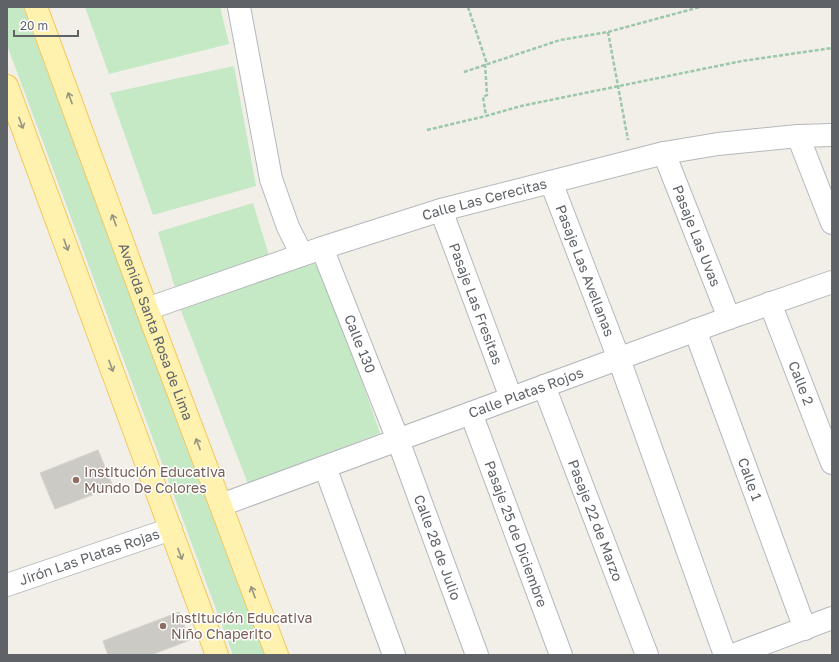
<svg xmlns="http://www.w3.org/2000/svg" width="839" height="662" viewBox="0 0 839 662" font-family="'Golos Text',sans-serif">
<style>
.green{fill:#c5e8c5}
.building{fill:#cccac5;stroke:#d6d1c6}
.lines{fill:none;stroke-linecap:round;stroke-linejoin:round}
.minor-casing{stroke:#b5b8bc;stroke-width:24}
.primary-casing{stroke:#f2c960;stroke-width:24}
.path{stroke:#9cc7a9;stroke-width:2.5;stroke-dasharray:4 2;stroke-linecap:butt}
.minor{stroke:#fff;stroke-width:22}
.primary{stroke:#fff2af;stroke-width:22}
.oneway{stroke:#979581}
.education-dot{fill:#8d6e63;stroke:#fff;stroke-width:1.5}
.labels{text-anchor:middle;stroke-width:3;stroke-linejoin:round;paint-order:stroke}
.street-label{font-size:14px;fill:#5f6368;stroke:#fff}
.education-label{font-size:14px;fill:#785e54;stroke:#fff;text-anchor:start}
</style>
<rect width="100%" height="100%" fill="#f1efe8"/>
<!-- green -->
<path class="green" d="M 7,7 L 23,7 L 265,655 L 233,655 L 7,45 Z
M 85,7 L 220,7 L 229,44 L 109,74 Z
M 234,66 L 256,186 L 153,215 L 110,93 Z
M 253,203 L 271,262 L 176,291 L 158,232 Z
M 319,259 L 380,433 L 248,484 L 180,308 Z"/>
<!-- building -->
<path class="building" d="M 98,450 L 113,487 L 55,509 L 40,473 Z
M 179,612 L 190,640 L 151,655 L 108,655 L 103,641 Z"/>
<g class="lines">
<defs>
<g id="minor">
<path d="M 239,7 L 271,179 L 288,227 L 302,255"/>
<path d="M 798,136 L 832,223"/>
<path id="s1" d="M 664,153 L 729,318"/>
<path id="s2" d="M 551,182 L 619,359 L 725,655"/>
<path id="s3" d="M 441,210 L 511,398"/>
<path id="s4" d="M 322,248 L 398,440 L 477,655"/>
<path id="s5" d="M 770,303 L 832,463"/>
<path id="s6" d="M 147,309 L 322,248 L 441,210 L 664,153 L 718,144 L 798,136 L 832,135"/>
<path id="s7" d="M 695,330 L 805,629"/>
<path id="s8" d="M 544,386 L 647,655"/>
<path id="s9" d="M 471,413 L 561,655"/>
<path d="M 325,467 L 394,655"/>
<path id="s10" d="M 221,505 L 729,318 L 832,282"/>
<path id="s11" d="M 7,585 L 171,529"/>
<path d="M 733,655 L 832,618"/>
</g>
<g id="primary">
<path id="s12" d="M 36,7 L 147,309 L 277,655"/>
<path d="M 7,86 L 217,655"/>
</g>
</defs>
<!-- minor casing -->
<use href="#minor" class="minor-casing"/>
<!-- primary casing -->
<use href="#primary" class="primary-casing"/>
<!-- path -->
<path class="path" d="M 468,7 L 487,64
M 608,32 L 628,140
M 485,64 L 487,95 L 483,97 L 486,116
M 464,72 L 560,40 L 608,32 L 700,7
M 427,130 L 486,116 L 521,106 L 742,61 L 832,48"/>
<!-- minor -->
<use href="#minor" class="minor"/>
<!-- primary -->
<use href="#primary" class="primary"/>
</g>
<!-- one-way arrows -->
<defs><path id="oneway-shaft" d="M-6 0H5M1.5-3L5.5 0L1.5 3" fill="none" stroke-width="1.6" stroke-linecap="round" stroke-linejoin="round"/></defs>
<g class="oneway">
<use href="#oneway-shaft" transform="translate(70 98) rotate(-110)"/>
<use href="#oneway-shaft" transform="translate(21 123) rotate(70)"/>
<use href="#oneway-shaft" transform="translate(114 220) rotate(-110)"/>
<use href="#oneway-shaft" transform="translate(66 245) rotate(70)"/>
<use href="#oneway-shaft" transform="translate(111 366) rotate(70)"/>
<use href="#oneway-shaft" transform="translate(198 444) rotate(-111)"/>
<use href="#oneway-shaft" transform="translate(180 554) rotate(70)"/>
<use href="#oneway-shaft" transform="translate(253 592) rotate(-110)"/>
</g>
<!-- markers -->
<g class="education-dot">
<circle cx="76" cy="480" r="4"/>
<circle cx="163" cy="626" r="4"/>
</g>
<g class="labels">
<!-- street labels -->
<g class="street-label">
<text dy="5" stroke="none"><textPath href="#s6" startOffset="355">Calle Las Cerecitas</textPath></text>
<text dy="5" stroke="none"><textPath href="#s1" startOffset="89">Pasaje Las Uvas</textPath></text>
<text dy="5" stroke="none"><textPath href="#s2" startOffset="95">Pasaje Las Avellanas</textPath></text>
<text dy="5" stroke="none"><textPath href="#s3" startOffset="100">Pasaje Las Fresitas</textPath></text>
<text dy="5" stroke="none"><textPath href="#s12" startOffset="346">Avenida Santa Rosa de Lima</textPath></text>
<text dy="5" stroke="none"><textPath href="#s4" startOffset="103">Calle 130</textPath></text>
<text dy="5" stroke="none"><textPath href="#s5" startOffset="86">Calle 2</textPath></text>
<text dy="5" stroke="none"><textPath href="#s10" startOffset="325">Calle Platas Rojos</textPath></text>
<text dy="5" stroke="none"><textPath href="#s7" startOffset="159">Calle 1</textPath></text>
<text dy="5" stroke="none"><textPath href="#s8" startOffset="144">Pasaje 22 de Marzo</textPath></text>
<text dy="5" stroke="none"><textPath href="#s9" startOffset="129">Pasaje 25 de Diciembre</textPath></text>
<text dy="5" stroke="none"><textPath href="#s4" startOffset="321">Calle 28 de Julio</textPath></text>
<text dy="5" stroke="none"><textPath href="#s11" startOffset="87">Jirón Las Platas Rojas</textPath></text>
</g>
<!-- education labels -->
<g class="education-label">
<text x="84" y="477">Institución Educativa<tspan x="84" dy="16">Mundo De Colores</tspan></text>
<text x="171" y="623">Institución Educativa<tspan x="171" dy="16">Niño Chaperito</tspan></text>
</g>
</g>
<!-- border -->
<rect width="839" height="662" fill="none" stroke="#5f6368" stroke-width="16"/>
<!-- scale -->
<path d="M14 30v6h64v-6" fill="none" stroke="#5f6368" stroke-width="2"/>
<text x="20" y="30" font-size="12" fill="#5f6368" stroke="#ffffff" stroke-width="3" paint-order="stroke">20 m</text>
</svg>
